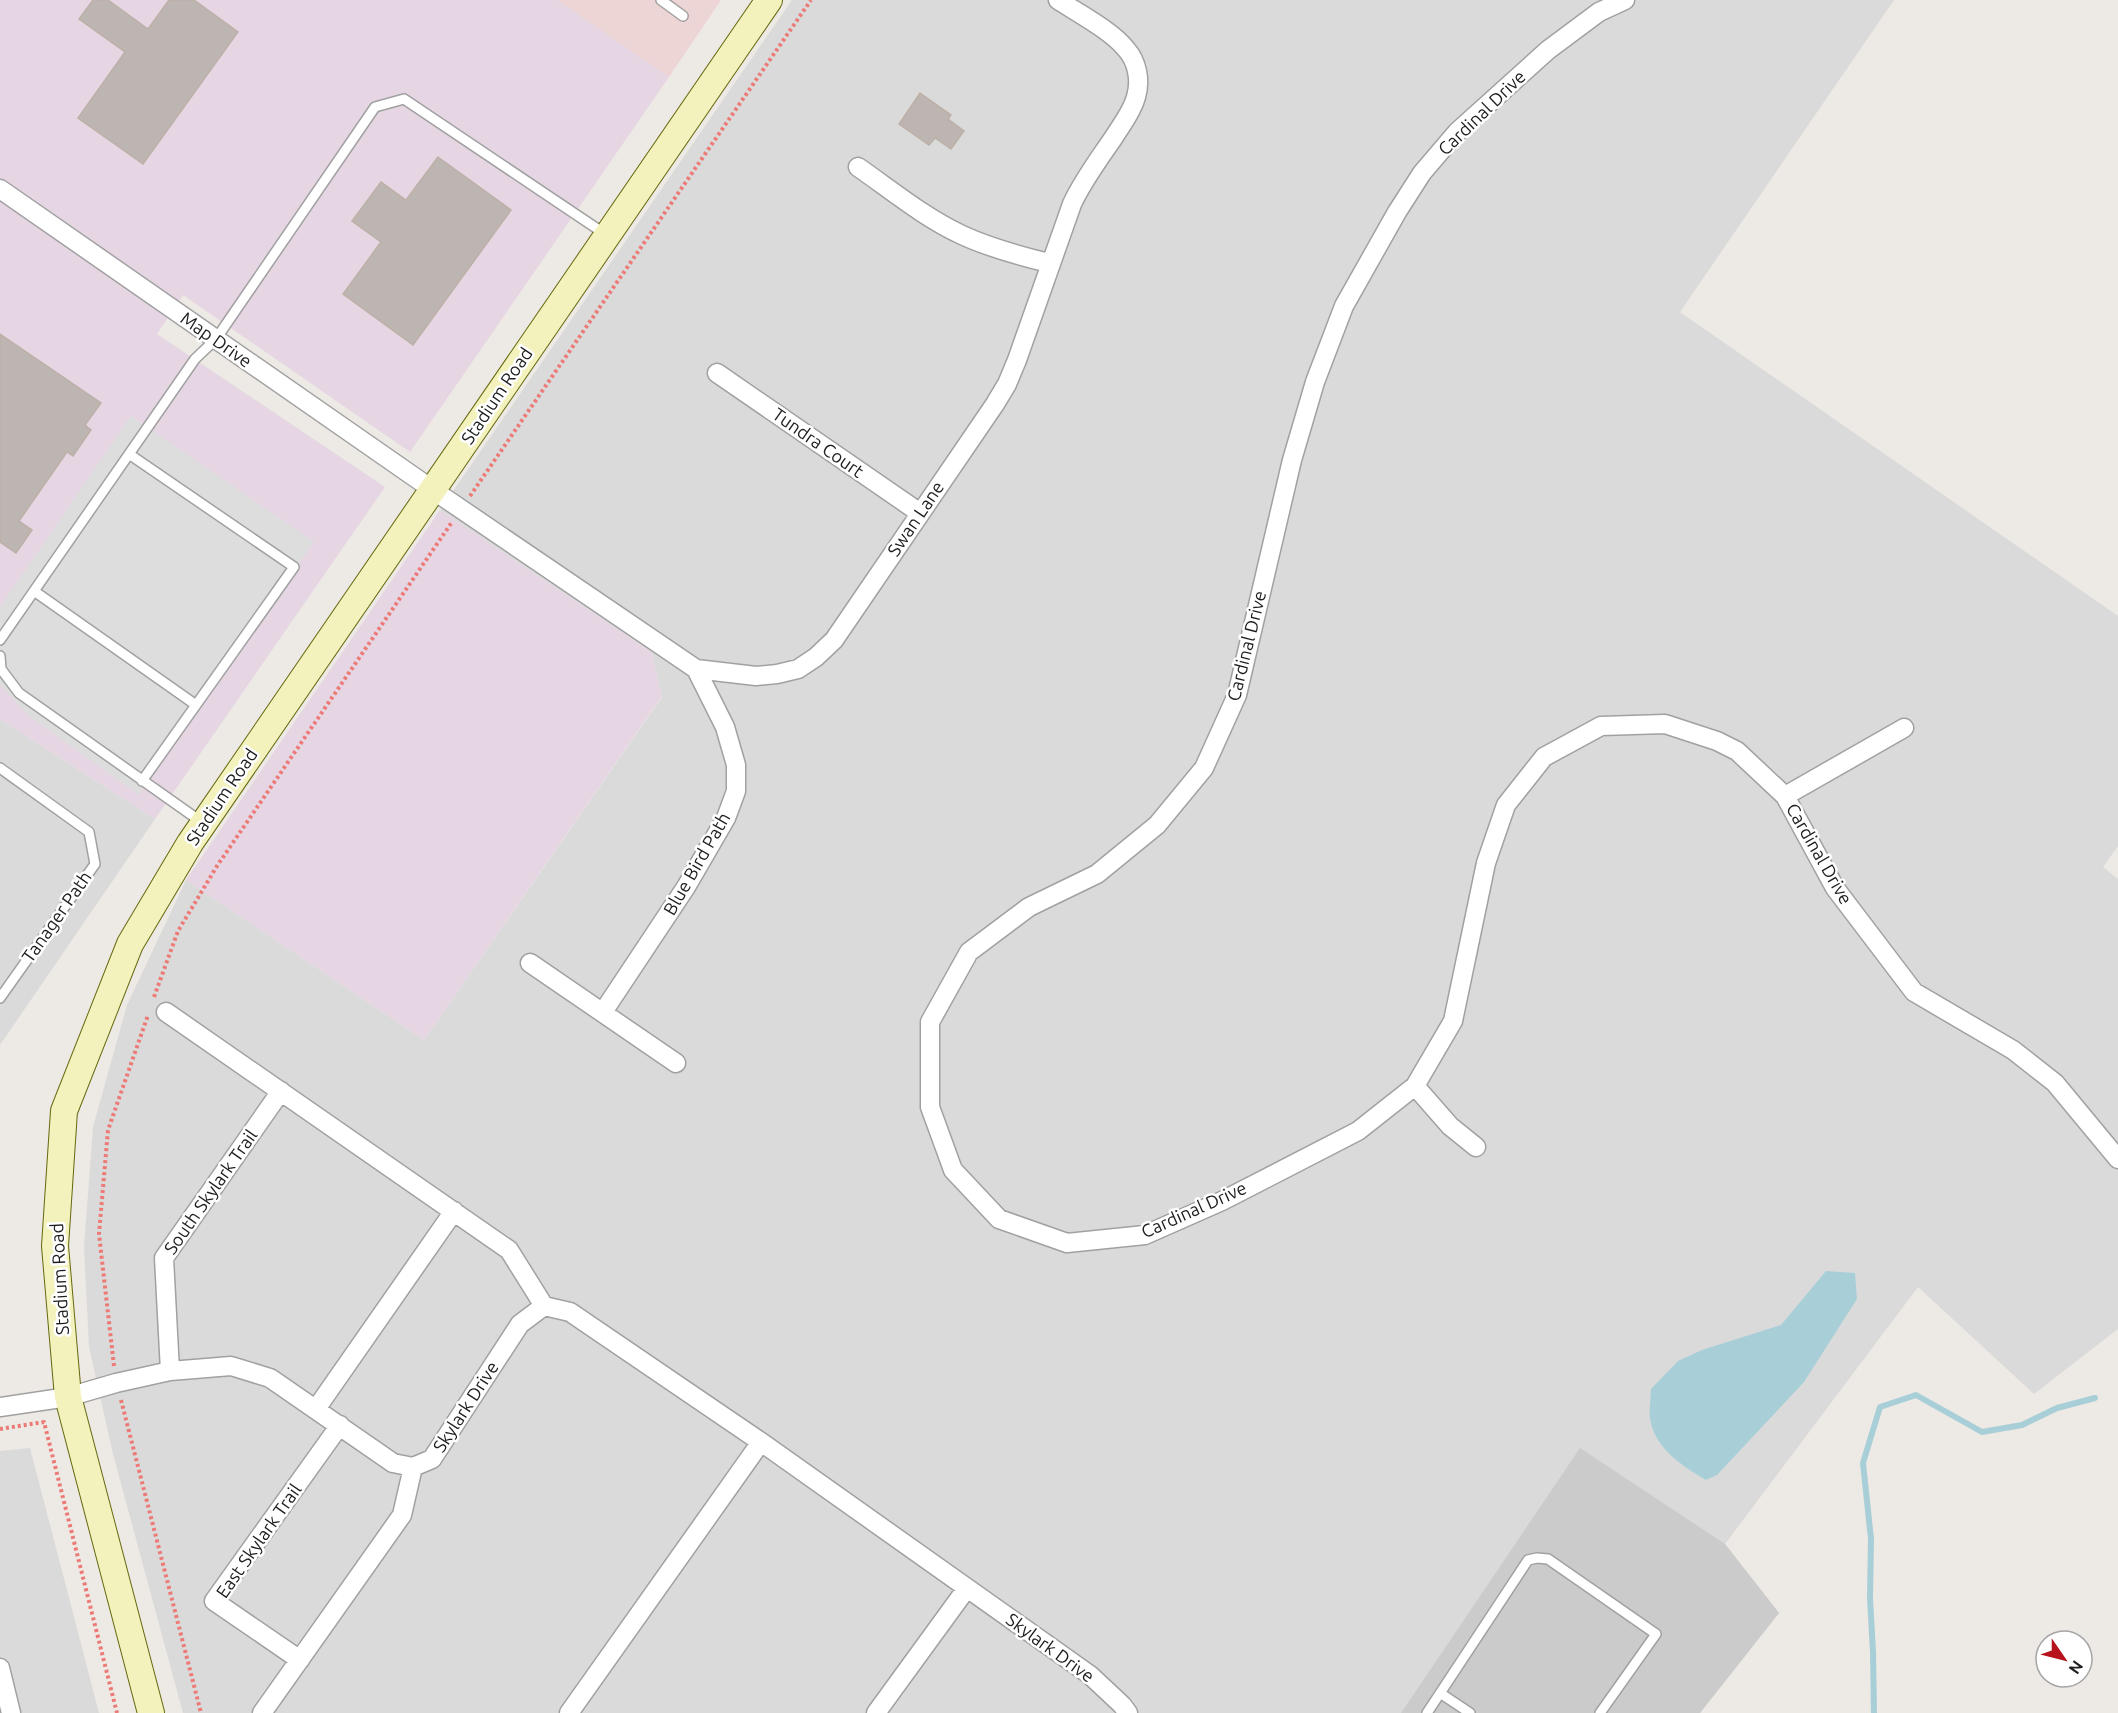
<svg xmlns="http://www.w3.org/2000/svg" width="2118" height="1713" viewBox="0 0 2118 1713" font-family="Ubuntu,sans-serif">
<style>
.residential{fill:#dbdada}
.commercial{fill:#edd4d5}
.industrial{fill:#e6d6e4}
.religious{fill:#cbcbcb}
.parking{fill:#ddd}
.water{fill:#a8cfd7}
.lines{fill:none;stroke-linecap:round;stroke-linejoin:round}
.stream{stroke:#a8cfd7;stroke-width:6}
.building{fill:#bdb5b1;stroke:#bdb0a7;stroke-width:1.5}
.lane-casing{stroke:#a1a1a1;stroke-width:12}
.street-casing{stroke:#a1a1a1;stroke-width:21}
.secondary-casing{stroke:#65690f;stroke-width:28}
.path{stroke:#ec7a76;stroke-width:4;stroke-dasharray:3 3;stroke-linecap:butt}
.lane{stroke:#fff;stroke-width:9}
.street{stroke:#fff;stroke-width:18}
.secondary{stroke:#f3f2bc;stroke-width:26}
.labels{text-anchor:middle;stroke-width:5;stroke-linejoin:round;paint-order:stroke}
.street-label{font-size:18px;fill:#1d1d1d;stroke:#fff}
</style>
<rect width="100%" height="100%" fill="#ede9e4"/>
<!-- residential -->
<path class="residential" d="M 792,0 L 1894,0 L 1680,312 L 2118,616 L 2118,846 L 2103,867 L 2118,879 L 2118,1329 L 2034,1394 L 1918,1287 L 1725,1544 L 1779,1613 L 1700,1713 L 183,1713 L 113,1454 L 89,1347 L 84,1247 L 93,1127 L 127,1005 L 186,880 L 424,1040 L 662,697 L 651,652 L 440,510 Z
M 0,719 L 155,819 L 0,1045 Z
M 30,1448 L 99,1713 L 0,1713 L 0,1451 Z"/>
<!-- commercial -->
<path class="commercial" d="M 557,0 L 721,0 L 669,77 Z"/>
<!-- industrial -->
<path class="industrial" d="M 0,0 L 557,0 L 669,77 L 410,452 L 183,295 L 157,334 L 385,487 L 155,819 L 0,719 Z
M 440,510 L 651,652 L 662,696 L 424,1040 L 186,880 Z"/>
<!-- religious -->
<path class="religious" d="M 1580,1448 L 1725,1544 L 1779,1613 L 1700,1713 L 1401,1713 Z"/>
<!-- parking -->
<path class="parking" d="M 131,416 L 314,542 L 139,795 L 30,717 L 0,685 L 0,607 Z"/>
<!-- water -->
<path class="water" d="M 1826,1271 L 1855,1273 L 1857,1299 L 1804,1382 L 1717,1475 L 1706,1480 C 1684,1467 1657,1450 1651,1423 C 1648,1413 1651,1399 1651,1389 L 1678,1361 L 1702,1350 L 1781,1325 Z"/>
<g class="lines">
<!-- stream -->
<path class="stream" d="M 1874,1713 L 1873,1652 L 1870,1598 L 1871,1539 L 1863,1463 L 1880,1407 L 1916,1395 L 1982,1432 L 2022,1425 L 2057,1408 L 2095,1398"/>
</g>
<!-- building -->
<path class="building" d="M 93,0 L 108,0 L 148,29 L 169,0 L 194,0 L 238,32 L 143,164 L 78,118 L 125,52 L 79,19 Z
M 920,93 L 951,115 L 948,119 L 964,131 L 951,149 L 935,138 L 929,145 L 899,124 Z
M 438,157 L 511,210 L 413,345 L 343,294 L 381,242 L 352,221 L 381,182 L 406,200 Z
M 0,334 L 101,403 L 85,425 L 91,430 L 73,456 L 67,452 L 19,521 L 32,530 L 16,553 L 0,542 Z"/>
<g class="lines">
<defs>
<path id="lane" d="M 661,0 L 683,16
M 129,454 L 294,567 L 142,781
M 34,591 L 196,705
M 0,640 L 195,359 L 216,339 L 375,107 L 404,99 L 605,234
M 0,656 L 1,669 L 19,693 L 203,823
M 0,768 L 89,832 L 95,864 L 0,998
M 1440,1693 L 1470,1713
M 1427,1713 L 1528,1560 L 1537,1558 L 1548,1559 L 1656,1634 L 1600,1713"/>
<path id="street" d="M 1625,0 L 1599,12 L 1548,50 L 1457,132 L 1422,173 L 1397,212 L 1344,306 L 1315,382 L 1292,460 L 1237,695 L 1204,768 L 1157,825 L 1097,874 L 1029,907 L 969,952 L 930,1022 L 930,1107 L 953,1170 L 999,1219 L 1067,1243 L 1145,1235 L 1222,1201 L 1358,1131 L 1415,1086 L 1453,1021 L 1486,863 L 1506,805 L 1544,757 L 1601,726 L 1665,724 L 1717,741 L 1737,751 L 1785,796 L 1835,888 L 1914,992 L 2013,1050 L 2055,1083 L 2118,1159
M 858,167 C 891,190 925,218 962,235 C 990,248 1020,256 1049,263
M 0,189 L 433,490 L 696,669 L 756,676 L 777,674 L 798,669 L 816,657 L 834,640 L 995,404 L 1007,384 L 1017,360 L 1072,204 C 1083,180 1099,159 1114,137 C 1122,124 1132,112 1136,97 C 1141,80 1137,61 1126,49 C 1112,31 1078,13 1058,0
M 717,373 L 920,513
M 1785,796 L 1904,728
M 530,963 L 676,1063
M 166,1012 L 509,1250 L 544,1306
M 603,1012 L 686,887 L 726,818 L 736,791 L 736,765 L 725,727 L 696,669
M 1415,1086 L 1450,1126 L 1476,1147
M 170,1371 L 164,1258 L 281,1091
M 0,1407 L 68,1397 L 116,1383 L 170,1371 L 231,1366 L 270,1378 L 393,1463 L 413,1467 L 432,1459 L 520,1324 L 544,1306 L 570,1312 L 761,1442 L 1090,1675 L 1122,1705 L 1128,1713
M 316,1409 L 454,1211
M 300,1660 L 214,1601 L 340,1425
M 0,1668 L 11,1713
M 262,1713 L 402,1515 L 413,1467
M 569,1713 L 761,1442
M 876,1713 L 967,1588"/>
<path id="secondary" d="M 151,1713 L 68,1397 L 55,1246 L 64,1111 L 130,944 L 190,843 L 769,0"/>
</defs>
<!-- lane casing -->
<use href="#lane" class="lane-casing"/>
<!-- street casing -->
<use href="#street" class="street-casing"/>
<!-- secondary casing -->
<use href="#secondary" class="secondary-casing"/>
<!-- path -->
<path class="path" d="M 470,496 L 811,0
M 154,997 L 178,931 L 217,866 L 452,522
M 114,1366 L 99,1234 L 108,1130 L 148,1015
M 121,1400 L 201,1713
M 0,1429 L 44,1422 L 117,1713"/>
<!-- lane -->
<use href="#lane" class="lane"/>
<!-- street -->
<use href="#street" class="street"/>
<!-- secondary -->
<use href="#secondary" class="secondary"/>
</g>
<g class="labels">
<!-- street labels -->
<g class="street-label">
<text transform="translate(1482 113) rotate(-44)" y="6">Cardinal Drive</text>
<text transform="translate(216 340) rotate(35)" y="6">Map Drive</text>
<text transform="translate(497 396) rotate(-56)" y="6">Stadium Road</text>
<text transform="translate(818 443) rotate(35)" y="6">Tundra Court</text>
<text transform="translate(916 519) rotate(-56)" y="6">Swan Lane</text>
<text transform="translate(1247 646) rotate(-76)" y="6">Cardinal Drive</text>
<text transform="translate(222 797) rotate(-56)" y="6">Stadium Road</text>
<text transform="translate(1819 854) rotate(60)" y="6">Cardinal Drive</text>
<text transform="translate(697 864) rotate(-60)" y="6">Blue Bird Path</text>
<text transform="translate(57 917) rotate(-55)" y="6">Tanager Path</text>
<text transform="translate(211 1192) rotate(-55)" y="6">South Skylark Trail</text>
<text transform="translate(1194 1210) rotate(-24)" y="6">Cardinal Drive</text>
<text transform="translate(60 1279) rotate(-93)" y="6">Stadium Road</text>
<text transform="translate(466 1407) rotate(-57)" y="6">Skylark Drive</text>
<text transform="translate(259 1541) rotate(-55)" y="6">East Skylark Trail</text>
<text transform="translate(1050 1648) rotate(36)" y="6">Skylark Drive</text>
</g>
</g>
<!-- north arrow -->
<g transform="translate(2064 1659) rotate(125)"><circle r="28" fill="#ffffff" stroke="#a5a5a5" stroke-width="1.5"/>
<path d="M0-4.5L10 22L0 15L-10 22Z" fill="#b7131d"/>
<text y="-9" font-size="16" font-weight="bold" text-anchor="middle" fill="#1d1d1d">N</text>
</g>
</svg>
